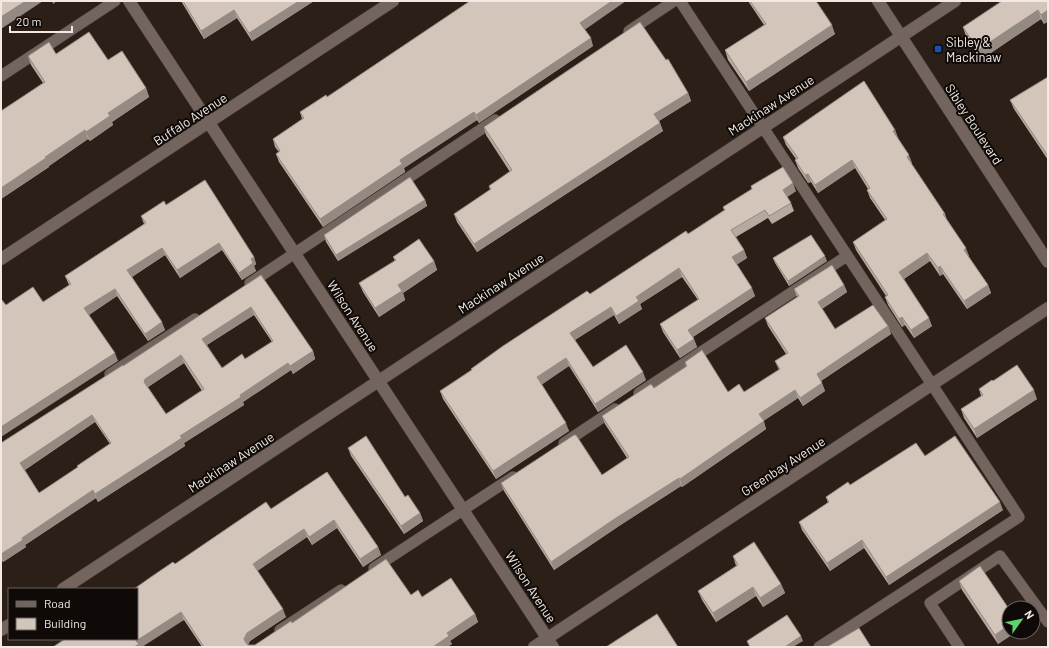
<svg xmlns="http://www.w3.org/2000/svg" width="1049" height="648" viewBox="0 0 1049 648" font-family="Barlow,sans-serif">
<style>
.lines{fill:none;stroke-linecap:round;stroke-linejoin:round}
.lane-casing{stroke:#443a36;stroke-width:12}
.street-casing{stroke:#443a36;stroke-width:13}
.secondary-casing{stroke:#443a36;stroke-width:13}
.lane{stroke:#73645d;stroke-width:11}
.street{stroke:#73645d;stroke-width:12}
.secondary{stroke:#73645d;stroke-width:12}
.wall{fill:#b5a9a0;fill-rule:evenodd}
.shaded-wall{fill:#948a82}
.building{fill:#d3c5ba;stroke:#948a82;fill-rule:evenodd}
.transit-dot{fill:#1a4fb4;stroke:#0f0a07;stroke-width:1.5}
.labels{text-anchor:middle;stroke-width:4;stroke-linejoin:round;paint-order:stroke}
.poi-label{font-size:13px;fill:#f2e9e5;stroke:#0f0a07;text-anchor:start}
.street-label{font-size:13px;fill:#f2e9e5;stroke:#0f0a07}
</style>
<rect width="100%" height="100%" fill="#2b1f18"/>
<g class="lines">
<defs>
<path id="lane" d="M 680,1 L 1019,517 L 819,647
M 629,31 L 674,1
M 1,76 L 115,1
M 250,283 L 495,120
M 110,374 L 195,319
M 639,393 L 847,256
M 564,443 L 615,409
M 374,568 L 513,477
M 280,630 L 341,590
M 959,647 L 930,603 L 1000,556 L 1048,622"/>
<path id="street" d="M 129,1 L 553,647
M 1,259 L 393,1
M 63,589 L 955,1
M 1,630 L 9,625
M 534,647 L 1048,308"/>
<path id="secondary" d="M 878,1 L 1048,262"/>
</defs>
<!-- lane casing -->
<use href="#lane" class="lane-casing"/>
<!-- street casing -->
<use href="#street" class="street-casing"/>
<!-- secondary casing -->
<use href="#secondary" class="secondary-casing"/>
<!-- lane -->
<use href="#lane" class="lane"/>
<!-- street -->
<use href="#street" class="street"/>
<!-- secondary -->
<use href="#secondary" class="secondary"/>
</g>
<!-- wall -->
<path class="wall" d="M 181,1 L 314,1 L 252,41 L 237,18 L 204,39 Z
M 748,1 L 816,1 L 835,34 L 749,91 L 728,60 L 725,50 L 764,25 Z
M 1048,1 L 1044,24 L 1041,19 L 982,59 L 966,36 L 963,27 Z
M 585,30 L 593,46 L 479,123 L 477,120 L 404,168 L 405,172 L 323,227 L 279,162 L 276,154 L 279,152 L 275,147 L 273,139 L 302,119 L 300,112 L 327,97 Z
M 56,54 L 108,60 L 146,88 L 149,97 L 112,122 L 113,125 L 90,141 L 88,139 L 49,166 L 49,167 L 1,199 L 1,111 L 43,83 L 31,65 L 28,56 Z
M 666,60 L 688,93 L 691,101 L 659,121 L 663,131 L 477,252 L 457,222 L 454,214 L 490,190 L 489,186 L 510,172 L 486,135 L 484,127 Z
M 1048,77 L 1048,160 L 1014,109 L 1010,100 Z
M 895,130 L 898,138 L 912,163 L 911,164 L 945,214 L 947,220 L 969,256 L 969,257 L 988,285 L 991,293 L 967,309 L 943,274 L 940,276 L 930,261 L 904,279 L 932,326 L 914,338 L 905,325 L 902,327 L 888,305 L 885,297 L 886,296 L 856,250 L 853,242 L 885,220 L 870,198 L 867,190 L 868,189 L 855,168 L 818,193 L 811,182 L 808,183 L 798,168 L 795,160 L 796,159 L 786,145 L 783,137 Z
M 751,186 L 796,191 L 787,197 L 791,203 L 794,211 L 772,224 L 768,218 L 736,237 L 744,250 L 747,258 L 737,264 L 755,296 L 693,337 L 697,347 L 680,358 L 663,332 L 660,324 L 698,300 L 682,277 L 640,304 L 642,309 L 619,324 L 614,315 L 575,340 L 593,367 L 646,380 L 598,412 L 569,366 L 541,384 L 569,431 L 496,479 L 443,399 L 440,391 L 471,370 L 471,369 L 590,294 L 688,234 L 724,210 L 723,207 L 752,189 Z
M 425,200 L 427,206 L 338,261 L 326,242 L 324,235 Z
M 166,205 L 254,257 L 256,264 L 254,266 L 256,271 L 242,280 L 222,250 L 180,278 L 165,255 L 132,277 L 165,330 L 148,341 L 117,296 L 89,315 L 118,361 L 6,305 L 43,302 L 69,285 L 65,276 L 144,224 L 141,216 Z
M 393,257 L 434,261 L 437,270 L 403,293 L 405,300 L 379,317 L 363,292 L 359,283 L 395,261 Z
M 773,258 L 827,261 L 789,286 L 775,263 Z
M 261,275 L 313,351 L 315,359 L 293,374 L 291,370 L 243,402 L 244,405 L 184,443 L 185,446 L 98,502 L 96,498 L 25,545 L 26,547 L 3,562 L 1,559 L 1,443 L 123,366 ZM 254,315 L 272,342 L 245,359 L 222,368 L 207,345 ZM 184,363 L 202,391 L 166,414 L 148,387 ZM 95,422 L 110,444 L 77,466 L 78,468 L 39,493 L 25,470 Z
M 844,285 L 847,292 L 822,309 L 835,329 L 888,326 L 891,334 L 821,381 L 825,391 L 803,406 L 798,398 L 763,421 L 766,429 L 682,487 L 681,486 L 619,526 L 554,570 L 504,491 L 501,483 L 602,475 L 627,458 L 605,424 L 602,416 L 654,388 L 686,367 L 685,362 L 728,392 L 744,392 L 779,370 L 775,361 L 786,354 L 768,326 L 765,318 L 797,297 L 794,289 Z
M 979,389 L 1037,399 L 977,438 L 964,418 L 961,409 L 981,396 Z
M 348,448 L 405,497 L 420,513 L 423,521 L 404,534 L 351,456 Z
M 925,456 L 1003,510 L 889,585 L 864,548 L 830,571 L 802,530 L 799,522 L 828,503 L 826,497 L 850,485 Z
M 327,472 L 378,547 L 381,555 L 363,567 L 337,528 L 312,545 L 307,537 L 263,567 L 257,571 L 286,617 L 250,641 L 248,645 L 255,645 L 292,623 L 411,595 L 422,597 L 475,614 L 478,622 L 450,641 L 452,644 L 447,647 L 202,647 L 184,620 L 137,639 L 175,564 L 271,509 Z
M 733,556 L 781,584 L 785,593 L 763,607 L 756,596 L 716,622 L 702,600 L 698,591 L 736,566 Z
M 959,581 L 1009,632 L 1016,632 L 998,644 L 962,590 Z"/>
<!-- shaded-wall -->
<path class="shaded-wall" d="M 26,1 L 43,1 L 1,29 L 1,17 Z
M 52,1 L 57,1 L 53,4 Z
M 299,1 L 314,1 L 252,41 L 249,33 Z
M 612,1 L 626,1 L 583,31 L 580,23 Z
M 234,10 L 237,18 L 204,39 L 201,31 Z
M 1038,10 L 1041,19 L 982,59 L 978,50 Z
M 1048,10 L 1048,22 L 1044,24 L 1041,15 Z
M 832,25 L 835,34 L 749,91 L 746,82 Z
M 591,38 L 593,46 L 479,123 L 476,115 Z
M 146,88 L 149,97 L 112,122 L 113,125 L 90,141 L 86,132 L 108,113 Z
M 688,93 L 691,101 L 657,122 L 654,114 Z
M 474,112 L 477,120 L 404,168 L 405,172 L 323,227 L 320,219 L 400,160 Z
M 660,123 L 663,131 L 477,252 L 474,244 Z
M 85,130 L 88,139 L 49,166 L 49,167 L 1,199 L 1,188 Z
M 895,130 L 898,138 L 896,139 L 893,131 Z
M 909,155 L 912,163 L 910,165 L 907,157 Z
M 852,160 L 855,168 L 818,193 L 815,185 Z
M 808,174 L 811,182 L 808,183 L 805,175 Z
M 793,183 L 796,191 L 786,198 L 783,190 Z
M 425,200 L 427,206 L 338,261 L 336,255 Z
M 219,243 L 222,250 L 180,278 L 177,270 Z
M 162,248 L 165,255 L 130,278 L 127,270 Z
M 966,248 L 969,256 L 967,258 L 964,250 Z
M 744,250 L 747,258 L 735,266 L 732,257 Z
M 927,253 L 930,261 L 902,280 L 899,272 Z
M 825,256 L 827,261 L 789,286 L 788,281 Z
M 254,257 L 256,264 L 254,266 L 256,271 L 242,280 L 239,273 L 251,259 Z
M 434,261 L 437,270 L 403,293 L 405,300 L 379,317 L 375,308 L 398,285 Z
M 940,266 L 943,274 L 940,276 L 938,268 Z
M 679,268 L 682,277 L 640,304 L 642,309 L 619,324 L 616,316 L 636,297 Z
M 844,285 L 847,292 L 820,310 L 818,302 Z
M 988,285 L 991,293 L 967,309 L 964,301 Z
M 752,288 L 755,296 L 691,338 L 688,330 Z
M 115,289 L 117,296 L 87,316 L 84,308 Z
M 251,307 L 254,315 L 205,346 L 202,339 Z
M 611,307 L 614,315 L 573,341 L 570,333 Z
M 902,317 L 905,325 L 902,327 L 899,319 Z
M 929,318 L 932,326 L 914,338 L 911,330 Z
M 162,322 L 165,330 L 148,341 L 145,334 Z
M 888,326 L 891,334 L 819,382 L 817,374 Z
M 694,339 L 697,347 L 680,358 L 677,350 Z
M 313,351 L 315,359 L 293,374 L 290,366 Z
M 115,353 L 118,361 L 1,437 L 1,427 Z
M 181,355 L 184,363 L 148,387 L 144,382 L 145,379 Z
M 566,358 L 569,366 L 540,386 L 537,377 Z
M 288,363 L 291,370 L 243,402 L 244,405 L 184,443 L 185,446 L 98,502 L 95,494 L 240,395 Z
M 643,372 L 646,380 L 598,412 L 595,404 Z
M 822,383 L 825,391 L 803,406 L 800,398 Z
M 795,390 L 798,398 L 762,422 L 759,414 Z
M 1034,390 L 1037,399 L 977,438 L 974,429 Z
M 92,415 L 95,422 L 23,471 L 20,463 Z
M 764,421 L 766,429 L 682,487 L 680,479 Z
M 566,423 L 569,431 L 496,479 L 493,471 Z
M 679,478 L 681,486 L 619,526 L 554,570 L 551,562 L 616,518 Z
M 93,490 L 96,498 L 25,545 L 26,547 L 3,562 L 1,554 L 22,538 Z
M 1000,502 L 1003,510 L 889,585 L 886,577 Z
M 420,513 L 423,521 L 404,534 L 401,526 Z
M 334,520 L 337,528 L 312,545 L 309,537 Z
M 304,529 L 307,537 L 263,567 L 256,572 L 253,564 L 260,559 Z
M 862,540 L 864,548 L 830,571 L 827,563 Z
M 378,547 L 381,555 L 363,567 L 360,559 Z
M 781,584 L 785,593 L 763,607 L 760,598 Z
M 753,587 L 756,596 L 716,622 L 713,613 Z
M 283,609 L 286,617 L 250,641 L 247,647 L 244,639 L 247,633 Z
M 181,612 L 184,620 L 142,647 L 134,647 L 136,641 Z
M 475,614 L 478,622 L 450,641 L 452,644 L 447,647 L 433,647 L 447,633 Z
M 1009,625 L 1009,632 L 1016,632 L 998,644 L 995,635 Z
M 801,636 L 803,641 L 793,647 L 785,647 Z"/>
<!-- building -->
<path class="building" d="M 1,1 L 26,1 L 1,17 Z
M 183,1 L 299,1 L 249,33 L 234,10 L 201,31 Z
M 470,1 L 612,1 L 580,23 L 591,38 L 476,115 L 474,112 L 400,160 L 402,164 L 320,219 L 276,154 L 280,151 L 273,139 L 304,118 L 300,112 L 326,95 L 327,97 Z
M 750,1 L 816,1 L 832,25 L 746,82 L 725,50 L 766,24 Z
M 1002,1 L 1048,1 L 1048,10 L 1041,15 L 1038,10 L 978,50 L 963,27 Z
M 640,22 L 666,60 L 668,59 L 688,93 L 654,114 L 660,123 L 474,244 L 454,214 L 491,189 L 489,186 L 512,170 L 484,127 Z
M 89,32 L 108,60 L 122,51 L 146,88 L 108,113 L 110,116 L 86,132 L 85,130 L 45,157 L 46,158 L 1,188 L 1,111 L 45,82 L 28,56 L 49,42 L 56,54 Z
M 1048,77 L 1048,156 L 1010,100 Z
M 864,81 L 895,130 L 893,131 L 909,155 L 907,157 L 945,214 L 943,214 L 966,248 L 964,250 L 988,285 L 964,301 L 940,266 L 938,268 L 927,253 L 899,272 L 929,318 L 911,330 L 902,317 L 899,319 L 885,297 L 888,295 L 853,242 L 887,219 L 867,190 L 870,188 L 852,160 L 815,185 L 808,174 L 805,175 L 795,160 L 798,158 L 783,137 Z
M 783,167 L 793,183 L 783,190 L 791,203 L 769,216 L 765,210 L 731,230 L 744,250 L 732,257 L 752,288 L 688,330 L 694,339 L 677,350 L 660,324 L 699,299 L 679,268 L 636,297 L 639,301 L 616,316 L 611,307 L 570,333 L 593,367 L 626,345 L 643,372 L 595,404 L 566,358 L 537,377 L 566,423 L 493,471 L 440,391 L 472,370 L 471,369 L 503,346 L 587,291 L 590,294 L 686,231 L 688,234 L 725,210 L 723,207 L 752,189 L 751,186 Z
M 410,177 L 425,200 L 336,255 L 324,235 Z
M 205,180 L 254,257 L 251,259 L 253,263 L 239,273 L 219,243 L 177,270 L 162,248 L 127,270 L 162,322 L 145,334 L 115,289 L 84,308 L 115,353 L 1,427 L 1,299 L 6,305 L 33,287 L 43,302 L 71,284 L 65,276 L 146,223 L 141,216 L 164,201 L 166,205 Z
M 811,235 L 825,256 L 788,281 L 773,258 Z
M 419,239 L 434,261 L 398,285 L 402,291 L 375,308 L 359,283 L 396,260 L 393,257 Z
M 832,265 L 844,285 L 818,302 L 835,329 L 873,305 L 888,326 L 817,374 L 822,383 L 800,398 L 795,390 L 759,414 L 764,421 L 680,479 L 679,478 L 616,518 L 551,562 L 501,483 L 574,435 L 576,435 L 602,475 L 629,457 L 602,416 L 651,384 L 654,388 L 687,366 L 685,362 L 702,350 L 728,392 L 739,384 L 744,392 L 780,369 L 775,361 L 788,353 L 765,318 L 799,296 L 794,289 Z
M 261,275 L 313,351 L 290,366 L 288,363 L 240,395 L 241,397 L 180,436 L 182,438 L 95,494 L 93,490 L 22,538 L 23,540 L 1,554 L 1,443 L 123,365 L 123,366 ZM 251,307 L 273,341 L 245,359 L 242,354 L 222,368 L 202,339 ZM 181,355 L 204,389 L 166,414 L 144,382 L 145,379 ZM 92,415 L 111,443 L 77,466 L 78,467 L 39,493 L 20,463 Z
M 1017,365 L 1034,390 L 974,429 L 961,409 L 983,395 L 979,389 L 992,380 L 993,381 Z
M 366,436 L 405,497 L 408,495 L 420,513 L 401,526 L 348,448 Z
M 955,436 L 1000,502 L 886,577 L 862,540 L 827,563 L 799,522 L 829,502 L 826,497 L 848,482 L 850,485 L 916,443 L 925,456 Z
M 327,472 L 378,547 L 360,559 L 334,520 L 309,537 L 304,529 L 260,559 L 253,564 L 283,609 L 247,633 L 244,639 L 246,643 L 248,645 L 255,645 L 291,621 L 292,623 L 386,559 L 411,595 L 418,590 L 422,597 L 451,578 L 475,614 L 447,633 L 449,636 L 433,647 L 204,647 L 181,612 L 136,641 L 139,644 L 134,647 L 53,647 L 65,639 L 137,639 L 137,589 L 134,589 L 151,577 L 173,562 L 175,564 L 266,502 L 271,509 Z
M 754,542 L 781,584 L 760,598 L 753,587 L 713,613 L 698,591 L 738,565 L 733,556 Z
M 980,566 L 1009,609 L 1009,625 L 995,635 L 959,581 Z
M 657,614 L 678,647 L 606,647 Z
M 787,615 L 801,636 L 785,647 L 750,647 L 747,641 Z
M 859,628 L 871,647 L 827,647 Z"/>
<!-- markers -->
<rect class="transit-dot" x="934" y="45" width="8" height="8" rx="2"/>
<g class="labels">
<!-- poi labels -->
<g class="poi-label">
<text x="946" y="47">Sibley &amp;<tspan x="946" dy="15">Mackinaw</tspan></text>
</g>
<!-- street labels -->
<g class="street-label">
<text transform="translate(771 105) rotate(-33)" y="5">Mackinaw Avenue</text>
<text transform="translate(190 119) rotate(-33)" y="5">Buffalo Avenue</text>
<text transform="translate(974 124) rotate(57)" y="5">Sibley Boulevard</text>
<text transform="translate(501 283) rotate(-33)" y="5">Mackinaw Avenue</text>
<text transform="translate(353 316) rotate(57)" y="5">Wilson Avenue</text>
<text transform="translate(231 462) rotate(-33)" y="5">Mackinaw Avenue</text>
<text transform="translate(783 466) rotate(-33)" y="5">Greenbay Avenue</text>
<text transform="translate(531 587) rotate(57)" y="5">Wilson Avenue</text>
</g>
</g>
<!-- border -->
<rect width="1049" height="648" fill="none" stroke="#f2e9e5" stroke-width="4"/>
<!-- legend -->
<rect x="8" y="588" width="130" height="52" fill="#0f0a07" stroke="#6a6360"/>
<rect x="16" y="601" width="20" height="6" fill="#73645d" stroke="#6a6360"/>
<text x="44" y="608" font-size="12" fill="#f2e9e5">Road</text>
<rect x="16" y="618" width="20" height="12" fill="#d3c5ba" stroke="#6a6360"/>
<text x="44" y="628" font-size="12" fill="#f2e9e5">Building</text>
<!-- north arrow -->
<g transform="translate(1021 620) rotate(57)"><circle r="19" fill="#0f0a07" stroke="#6a6360"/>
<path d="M0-3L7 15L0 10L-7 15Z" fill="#5cd56d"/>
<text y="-6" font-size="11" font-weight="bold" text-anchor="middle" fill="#f2e9e5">N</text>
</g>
<!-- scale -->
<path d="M10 26v6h62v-6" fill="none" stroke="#f2e9e5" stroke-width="2"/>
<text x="16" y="26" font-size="12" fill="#f2e9e5" stroke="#0f0a07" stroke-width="3" paint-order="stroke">20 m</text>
</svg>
